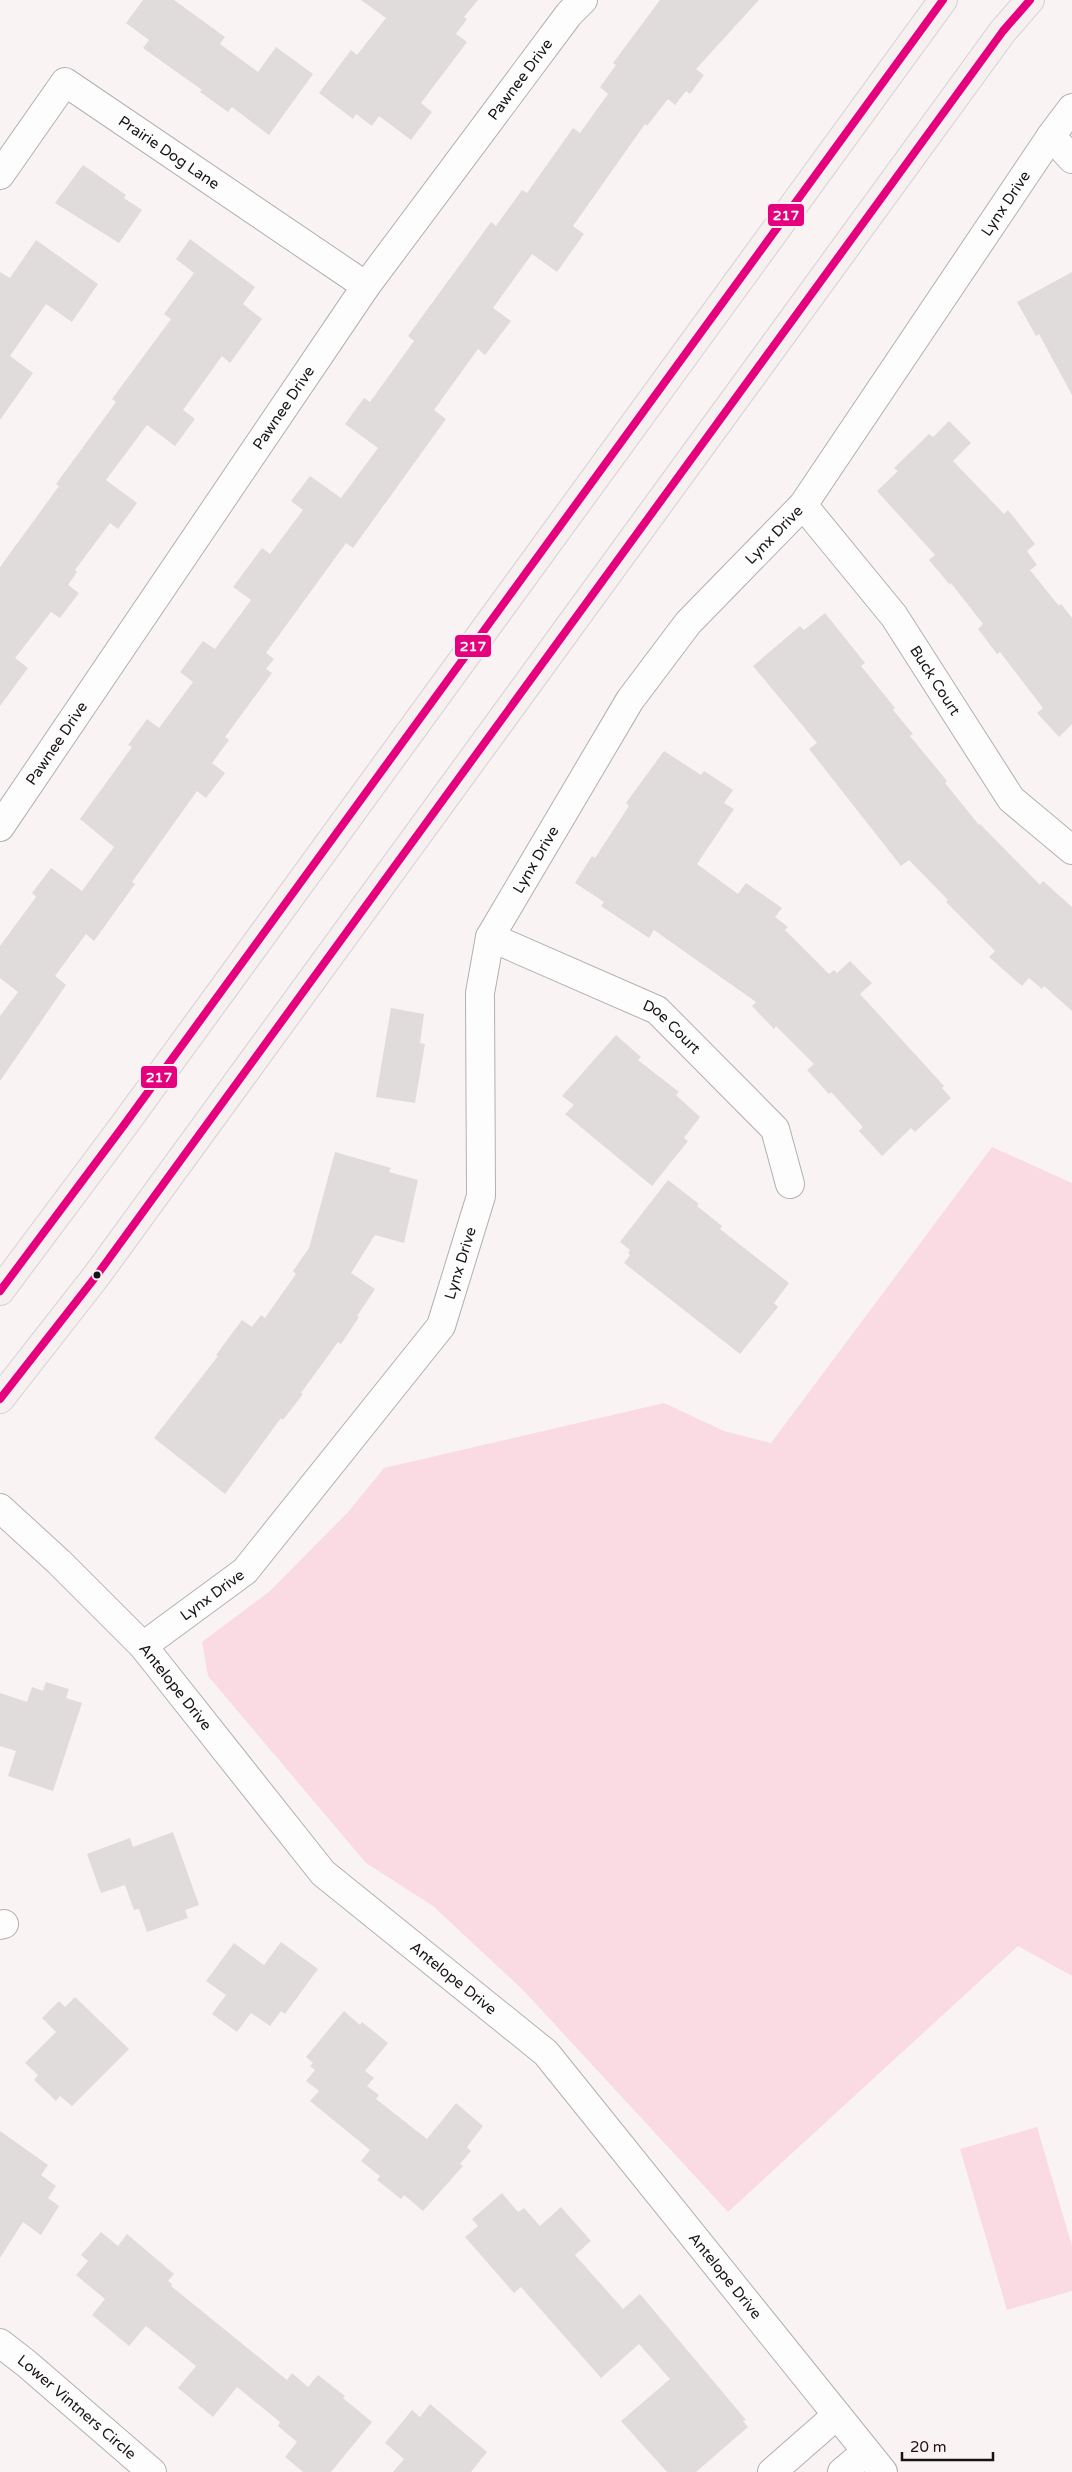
<svg xmlns="http://www.w3.org/2000/svg" width="1072" height="2472" viewBox="0 0 1072 2472" font-family="'Varela Round',sans-serif">
<style>
.green{fill:#fadbe3}
.building{fill:#dfdcdb}
.lines{fill:none;stroke-linecap:round;stroke-linejoin:round}
.street-casing{stroke:#b4afb0;stroke-width:30}
.primary-casing{stroke:#d4d1d1;stroke-width:30}
.street{stroke:#fefdfd;stroke-width:28}
.primary{stroke:#f7f0f1;stroke-width:28}
.bus-1-casing{stroke:#fdf0f3;stroke-width:11}
.bus-1{stroke:#e5007d;stroke-width:8}
.bus-dot{fill:#181415;stroke:#fdf0f3;stroke-width:2}
.labels{text-anchor:middle;stroke-width:4;stroke-linejoin:round;paint-order:stroke}
.street-label{font-size:15px;fill:#181415;stroke:#fdf0f3}
.line-badge{stroke:#fdf0f3;stroke-width:2}
.badge-label{font-size:14px;text-anchor:middle;font-weight:bold;fill:#fff}
</style>
<rect width="100%" height="100%" fill="#faf3f4"/>
<!-- green -->
<path class="green" d="M 992,1147 L 1072,1183 L 1072,1976 L 1018,1946 L 728,2212 L 524,1991 L 433,1906 L 366,1863 L 208,1676 L 202,1642 L 270,1591 L 349,1511 L 384,1468 L 664,1403 L 724,1431 L 771,1443 Z
M 1037,2127 L 1072,2246 L 1072,2291 L 1007,2310 L 960,2149 Z"/>
<!-- building -->
<path class="building" d="M 143,0 L 174,0 L 225,37 L 220,44 L 258,72 L 276,47 L 313,74 L 269,135 L 232,107 L 228,112 L 200,92 L 202,90 L 143,48 L 149,40 L 126,23 Z
M 361,0 L 478,0 L 464,17 L 467,19 L 456,34 L 467,42 L 421,103 L 432,112 L 411,140 L 379,116 L 372,126 L 356,114 L 353,119 L 319,93 L 351,50 L 357,55 L 386,18 Z
M 660,0 L 759,0 L 696,69 L 704,75 L 690,94 L 686,91 L 675,105 L 668,99 L 647,126 L 645,124 L 573,226 L 584,234 L 557,272 L 532,254 L 493,308 L 511,321 L 485,355 L 478,349 L 434,410 L 446,419 L 353,548 L 346,543 L 266,653 L 274,659 L 266,669 L 272,673 L 225,737 L 229,740 L 212,763 L 225,773 L 206,798 L 197,791 L 132,882 L 135,884 L 94,941 L 86,934 L 55,976 L 66,985 L 0,1081 L 0,1016 L 18,992 L 0,978 L 0,946 L 36,897 L 32,893 L 51,868 L 82,891 L 114,847 L 80,819 L 132,747 L 128,745 L 147,719 L 159,728 L 193,682 L 180,672 L 203,641 L 215,649 L 251,600 L 233,587 L 262,548 L 270,554 L 303,510 L 291,501 L 310,476 L 341,498 L 378,448 L 345,424 L 364,398 L 370,402 L 414,341 L 408,336 L 491,222 L 496,226 L 522,190 L 527,193 L 573,128 L 580,133 L 608,94 L 600,87 L 616,65 L 613,63 Z
M 83,165 L 126,195 L 124,198 L 142,210 L 119,243 L 55,203 Z
M 190,239 L 255,287 L 243,304 L 262,319 L 230,363 L 222,356 L 183,410 L 195,419 L 175,446 L 147,425 L 106,480 L 137,503 L 118,529 L 110,523 L 75,570 L 77,572 L 68,585 L 79,593 L 60,618 L 51,612 L 15,658 L 28,668 L 0,706 L 0,567 L 59,486 L 56,484 L 116,402 L 112,399 L 171,319 L 164,314 L 194,273 L 176,259 Z
M 36,240 L 98,284 L 72,322 L 46,304 L 10,356 L 33,373 L 0,420 L 0,272 L 10,278 Z
M 1072,272 L 1072,395 L 1039,334 L 1036,336 L 1017,302 Z
M 949,421 L 971,443 L 953,461 L 1004,514 L 1008,510 L 1035,544 L 1027,551 L 1037,565 L 1030,570 L 1059,606 L 1061,604 L 1072,618 L 1072,724 L 1059,737 L 1037,713 L 1043,708 L 1000,652 L 997,654 L 978,629 L 983,624 L 951,583 L 950,585 L 929,560 L 935,555 L 877,491 L 898,471 L 894,468 L 929,434 L 933,437 Z
M 825,613 L 865,663 L 861,666 L 895,708 L 893,710 L 913,734 L 910,736 L 947,781 L 945,783 L 979,825 L 980,824 L 1040,885 L 1043,881 L 1072,907 L 1072,1011 L 1044,986 L 1042,989 L 1029,978 L 1022,986 L 989,957 L 995,951 L 946,902 L 948,900 L 909,860 L 901,866 L 809,749 L 817,743 L 753,666 L 800,626 L 804,630 Z
M 664,751 L 701,775 L 704,771 L 733,790 L 724,803 L 734,809 L 697,864 L 738,894 L 746,883 L 782,908 L 775,917 L 788,927 L 785,930 L 829,974 L 834,970 L 837,973 L 850,961 L 872,983 L 860,994 L 944,1086 L 942,1088 L 951,1098 L 915,1132 L 911,1128 L 882,1156 L 859,1131 L 863,1127 L 831,1092 L 829,1094 L 807,1070 L 814,1064 L 776,1026 L 774,1029 L 752,1006 L 756,1002 L 654,930 L 649,938 L 601,906 L 604,902 L 575,883 L 592,856 L 595,858 L 629,806 L 626,803 Z
M 391,1008 L 424,1014 L 420,1043 L 425,1044 L 415,1103 L 376,1097 Z
M 616,1035 L 641,1057 L 638,1060 L 679,1092 L 676,1095 L 700,1117 L 684,1138 L 688,1141 L 652,1186 L 565,1114 L 574,1105 L 562,1096 Z
M 335,1152 L 391,1168 L 389,1172 L 418,1180 L 404,1243 L 375,1235 L 351,1273 L 375,1289 L 357,1316 L 359,1317 L 341,1344 L 338,1342 L 301,1393 L 303,1394 L 283,1420 L 281,1418 L 225,1494 L 154,1438 L 218,1356 L 216,1355 L 242,1320 L 252,1327 L 261,1315 L 265,1318 L 296,1274 L 293,1271 L 309,1248 Z
M 668,1180 L 699,1204 L 697,1206 L 722,1226 L 720,1229 L 789,1283 L 774,1303 L 778,1307 L 740,1354 L 624,1263 L 630,1255 L 628,1253 L 630,1250 L 620,1242 Z
M 46,1682 L 69,1689 L 66,1698 L 82,1703 L 53,1791 L 8,1776 L 16,1751 L 0,1746 L 0,1693 L 27,1702 L 32,1687 L 43,1691 Z
M 173,1832 L 199,1905 L 185,1910 L 188,1918 L 147,1932 L 139,1909 L 134,1910 L 125,1885 L 101,1893 L 87,1854 L 130,1838 L 133,1847 Z
M 281,1942 L 318,1969 L 285,2014 L 281,2011 L 270,2026 L 251,2013 L 237,2032 L 212,2014 L 226,1995 L 206,1981 L 234,1943 L 264,1965 Z
M 75,1997 L 129,2049 L 72,2106 L 60,2096 L 56,2101 L 34,2080 L 38,2075 L 25,2063 L 56,2032 L 42,2018 L 59,2001 L 65,2007 Z
M 344,2011 L 360,2025 L 362,2022 L 388,2043 L 365,2071 L 374,2078 L 367,2086 L 379,2095 L 376,2099 L 427,2139 L 456,2103 L 483,2126 L 467,2147 L 471,2151 L 460,2164 L 463,2166 L 423,2211 L 404,2195 L 401,2199 L 377,2180 L 380,2176 L 361,2161 L 370,2150 L 310,2101 L 319,2091 L 306,2081 L 315,2070 L 310,2066 L 313,2063 L 306,2057 Z
M 0,2131 L 48,2165 L 41,2175 L 56,2186 L 48,2198 L 59,2206 L 41,2235 L 23,2222 L 0,2258 Z
M 502,2193 L 518,2212 L 524,2208 L 540,2226 L 561,2207 L 591,2241 L 575,2255 L 623,2309 L 640,2294 L 746,2420 L 743,2421 L 748,2427 L 696,2472 L 667,2472 L 621,2421 L 670,2379 L 639,2344 L 601,2378 L 521,2287 L 514,2293 L 465,2237 L 478,2226 L 472,2219 Z
M 101,2232 L 118,2246 L 127,2234 L 174,2274 L 168,2281 L 172,2284 L 171,2286 L 287,2380 L 292,2373 L 308,2387 L 318,2375 L 345,2396 L 343,2398 L 372,2422 L 331,2472 L 303,2472 L 285,2457 L 297,2442 L 278,2426 L 280,2422 L 237,2387 L 213,2417 L 178,2388 L 196,2366 L 146,2326 L 129,2346 L 92,2315 L 105,2299 L 76,2275 L 88,2261 L 81,2255 Z
M 430,2404 L 487,2452 L 471,2472 L 393,2472 L 404,2459 L 385,2443 L 412,2410 L 420,2417 Z"/>
<g class="lines">
<defs>
<g id="street">
<path d="M 1051,136 L 1072,159"/>
<path id="s1" d="M 0,175 L 65,82 L 366,286"/>
<path id="s2" d="M 803,505 L 894,616 L 1011,799 L 1072,850"/>
<path id="s3" d="M 0,827 L 366,286 L 569,14 L 583,0"/>
<path id="s4" d="M 490,937 L 657,1010 L 775,1129 L 790,1184"/>
<path id="s5" d="M 0,1508 L 59,1562 L 143,1646 L 323,1873 L 546,2053 L 883,2472"/>
<path id="s6" d="M 143,1646 L 245,1571 L 441,1326 L 481,1196 L 480,993 L 490,937 L 630,700 L 688,623 L 803,505 L 1051,136 L 1072,108"/>
<path d="M 0,1925 L 4,1924"/>
<path id="s7" d="M 0,2343 L 27,2364 L 152,2472"/>
<path d="M 772,2472 L 837,2415"/>
<path d="M 842,2472 L 866,2452"/>
</g>
<path id="primary" d="M 0,1291 L 124,1125 L 943,0
M 0,1399 L 97,1275 L 1003,31 L 1030,0"/>
</defs>
<!-- street casing -->
<use href="#street" class="street-casing"/>
<!-- primary casing -->
<use href="#primary" class="primary-casing"/>
<!-- street -->
<use href="#street" class="street"/>
<!-- primary -->
<use href="#primary" class="primary"/>
<defs>
<path id="bus-1" d="M 0,1291 L 124,1125 L 943,0
M 0,1399 L 97,1275 L 1003,31 L 1030,0"/>
</defs>
<!-- bus-1 casing -->
<use href="#bus-1" class="bus-1-casing"/>
<!-- bus-1 -->
<use href="#bus-1" class="bus-1"/>
</g>
<!-- markers -->
<circle class="bus-dot" cx="97" cy="1275" r="4.5"/>
<g class="labels">
<!-- street labels -->
<g class="street-label">
<text dy="5" stroke="none"><textPath href="#s3" startOffset="911">Pawnee Drive</textPath></text>
<text dy="5" stroke="none"><textPath href="#s1" startOffset="239">Prairie Dog Lane</textPath></text>
<text dy="5" stroke="none"><textPath href="#s6" startOffset="1736">Lynx Drive</textPath></text>
<text dy="5" stroke="none"><textPath href="#s3" startOffset="506">Pawnee Drive</textPath></text>
<text dy="5" stroke="none"><textPath href="#s6" startOffset="1331">Lynx Drive</textPath></text>
<text dy="5" stroke="none"><textPath href="#s2" startOffset="220">Buck Court</textPath></text>
<text dy="5" stroke="none"><textPath href="#s3" startOffset="101">Pawnee Drive</textPath></text>
<text dy="5" stroke="none"><textPath href="#s6" startOffset="926">Lynx Drive</textPath></text>
<text dy="5" stroke="none"><textPath href="#s4" startOffset="204">Doe Court</textPath></text>
<text dy="5" stroke="none"><textPath href="#s6" startOffset="506">Lynx Drive</textPath></text>
<text dy="5" stroke="none"><textPath href="#s6" startOffset="86">Lynx Drive</textPath></text>
<text dy="5" stroke="none"><textPath href="#s5" startOffset="251">Antelope Drive</textPath></text>
<text dy="5" stroke="none"><textPath href="#s5" startOffset="656">Antelope Drive</textPath></text>
<text dy="5" stroke="none"><textPath href="#s5" startOffset="1061">Antelope Drive</textPath></text>
<text dy="5" stroke="none"><textPath href="#s7" startOffset="100">Lower Vintners Circle</textPath></text>
</g>
</g>
<g class="line-badge">
<rect x="767" y="203" width="38" height="24" rx="5" fill="#e5007d"/>
<rect x="454" y="634" width="38" height="24" rx="5" fill="#e5007d"/>
<rect x="140" y="1065" width="38" height="24" rx="5" fill="#e5007d"/>
</g>
<g class="badge-label">
<text x="786" y="220">217</text>
<text x="473" y="651">217</text>
<text x="159" y="1082">217</text>
</g>
<!-- scale -->
<path d="M902 2452v8h91v-8" fill="none" stroke="#181415" stroke-width="2.5"/>
<text x="910" y="2452" font-size="15" fill="#181415" stroke="#fdf0f3" stroke-width="4" paint-order="stroke">20 m</text>
</svg>
